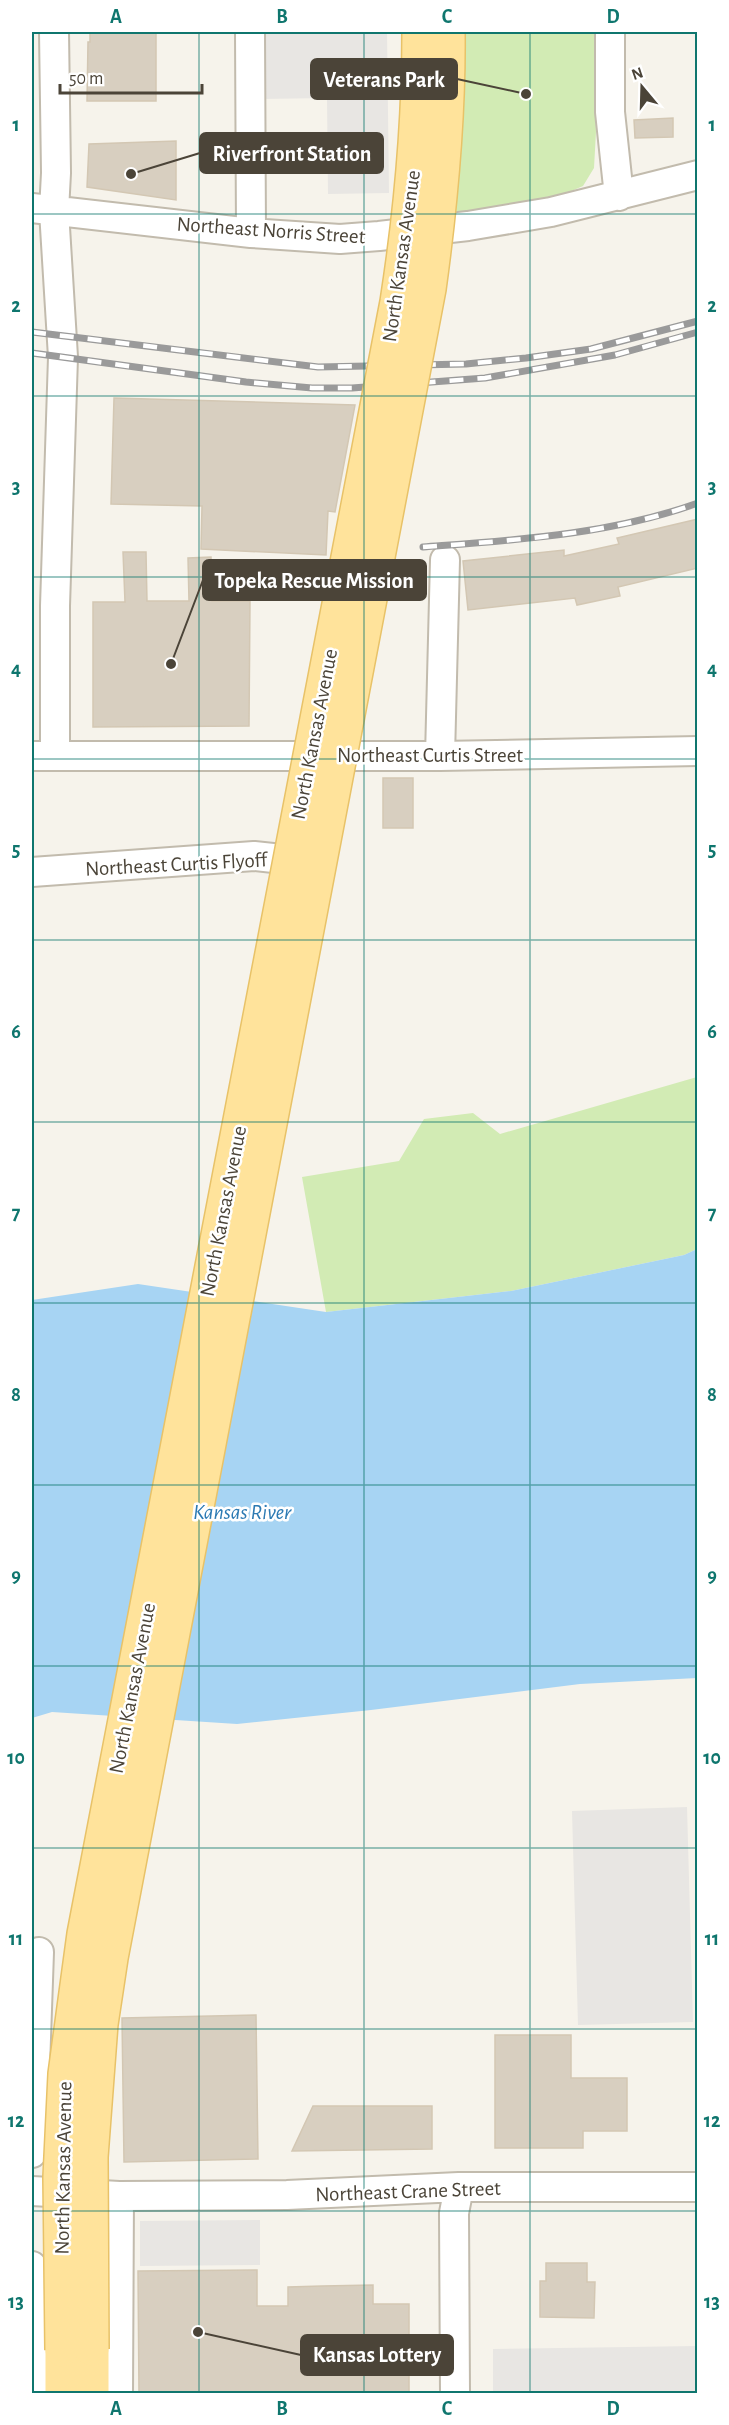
<svg xmlns="http://www.w3.org/2000/svg" width="729" height="2425" viewBox="0 0 729 2425" font-family="'Alegreya Sans',sans-serif">
<style>
.green{fill:#d2ebb4}
.parking{fill:#e8e6e3}
.water{fill:#a7d4f3}
.building{fill:#d8cfc0;stroke:#d3c7b3;stroke-width:1.5}
.lines{fill:none;stroke-linecap:round;stroke-linejoin:round}
.minor-casing{stroke:#c2bbad;stroke-width:32}
.major-casing{stroke:#e8c268;stroke-width:36}
.minor{stroke:#fff;stroke-width:28}
.major{stroke:#ffe39b;stroke-width:33}
.rail-casing{stroke:#9a9a9a;stroke-width:7}
.rail{stroke:#fff;stroke-width:4.5;stroke-dasharray:14;stroke-linecap:butt}
.major-bridge-casing{stroke:#e8c268;stroke-width:36;stroke-linecap:butt}
.major-bridge{stroke:#ffe39b;stroke-width:33}
.grid{fill:none;stroke:#0f766e;stroke-width:1.5;stroke-opacity:0.55}
.labels{text-anchor:middle;stroke-width:5;stroke-linejoin:round;paint-order:stroke}
.street-label{font-size:21px;fill:#4b4438;stroke:#fff}
.water-label{font-size:22px;font-style:italic;fill:#2c7ab3;stroke:#fff}
.leader{fill:none;stroke:#4b4438;stroke-width:2}
.callout-dot{fill:#4b4438;stroke:#fff;stroke-width:2}
.callout{fill:#4b4438;stroke:#4b4438;stroke-width:2}
.callout-label{font-size:22px;text-anchor:middle;font-weight:bold;fill:#fff}
.neatline{fill:none;stroke:#0f766e;stroke-width:2}
.grid-label{font-size:20px;text-anchor:middle;font-weight:bold;fill:#0f766e}
</style>
<rect width="100%" height="100%" fill="#f6f3eb"/>
<!-- green -->
<path class="green" d="M 459,32 L 594,32 L 596,132 L 594,168 L 583,186 L 560,196 L 450,215 Z
M 697,1077 L 697,1249 L 684,1255 L 511,1291 L 326,1312 L 302,1177 L 399,1161 L 424,1119 L 473,1113 L 500,1134 Z"/>
<!-- parking -->
<path class="parking" d="M 260,32 L 387,32 L 389,193 L 328,194 L 327,98 L 261,99 Z
M 687,1807 L 693,2022 L 578,2025 L 572,1811 Z
M 260,2220 L 260,2265 L 140,2266 L 140,2221 Z
M 697,2346 L 697,2393 L 493,2393 L 493,2349 Z"/>
<!-- water -->
<path class="water" d="M 697,1249 L 697,1678 L 580,1684 L 371,1710 L 237,1724 L 52,1712 L 32,1718 L 32,1300 L 138,1284 L 326,1312 L 511,1291 L 684,1255 Z"/>
<!-- building -->
<path class="building" d="M 90,32 L 156,32 L 156,101 L 87,101 L 88,42 L 90,42 Z
M 673,118 L 673,137 L 635,138 L 634,120 Z
M 176,141 L 176,200 L 87,187 L 89,144 Z
M 114,398 L 355,405 L 335,512 L 328,511 L 326,555 L 201,549 L 202,506 L 111,504 Z
M 698,519 L 698,568 L 618,587 L 620,596 L 577,605 L 575,598 L 468,610 L 463,561 L 564,550 L 564,556 L 619,544 L 617,538 Z
M 123,552 L 146,552 L 147,601 L 189,601 L 188,558 L 211,557 L 212,601 L 250,601 L 249,726 L 93,727 L 93,602 L 125,602 Z
M 383,778 L 413,778 L 413,828 L 383,828 Z
M 256,2015 L 258,2159 L 124,2162 L 122,2018 Z
M 495,2035 L 571,2035 L 571,2078 L 627,2078 L 627,2131 L 583,2131 L 583,2148 L 495,2148 Z
M 313,2106 L 432,2106 L 432,2149 L 292,2151 Z
M 546,2263 L 587,2263 L 587,2282 L 595,2282 L 594,2318 L 540,2317 L 540,2281 L 546,2281 Z
M 257,2270 L 257,2306 L 288,2306 L 288,2287 L 322,2286 L 373,2285 L 373,2304 L 409,2304 L 409,2392 L 139,2394 L 138,2271 Z"/>
<g class="lines">
<defs>
<path id="minor" d="M 54,32 L 56,173 L 54,211 L 63,357 L 55,606 L 55,756
M 250,32 L 251,233
M 610,32 L 610,112 L 619,196
M 32,208 L 251,233 L 340,239 L 379,236 L 468,226 L 551,212 L 698,175
M 32,756 L 440,756 L 698,751
M 440,756 L 445,560
M 32,872 L 254,856 L 310,862
M 32,2153 L 39,1952
M 32,2191 L 119,2196 L 287,2195 L 459,2187 L 698,2187
M 32,2266 L 34,2394
M 118,2394 L 119,2196
M 455,2394 L 454,2213 L 459,2187"/>
<path id="major" d="M 92,2349 L 92,2394
M 62,2350 L 62,2394"/>
</defs>
<!-- minor casing -->
<use href="#minor" class="minor-casing"/>
<!-- major casing -->
<use href="#major" class="major-casing"/>
<!-- minor -->
<use href="#minor" class="minor"/>
<!-- major -->
<use href="#major" class="major"/>
<defs>
<path id="rail" d="M 32,332 L 318,367 L 466,364 L 526,358 L 591,349 L 698,321
M 32,353 L 246,382 L 312,388 L 352,388 L 485,378 L 615,355 L 698,332
M 423,547 C 516,540 609,535 698,503"/>
</defs>
<!-- rail casing -->
<use href="#rail" class="rail-casing"/>
<!-- rail -->
<use href="#rail" class="rail"/>
<defs>
<path id="major-bridge" d="M 92,2349 L 91,2157 L 101,2024 L 111,1958 L 429,289 C 441,202 449,120 448,32
M 62,2350 L 60,2177 L 65,2074 L 84,1934 L 397,302 C 411,212 419,123 419,32"/>
</defs>
<!-- major-bridge casing -->
<use href="#major-bridge" class="major-bridge-casing"/>
<!-- major-bridge -->
<use href="#major-bridge" class="major-bridge"/>
</g>
<!-- grid -->
<path class="grid" d="M 199,32 L 199,2394M 364,32 L 364,2394M 530,32 L 530,2394M 32,214 L 698,214M 32,396 L 698,396M 32,577 L 698,577M 32,759 L 698,759M 32,940 L 698,940M 32,1122 L 698,1122M 32,1303 L 698,1303M 32,1485 L 698,1485M 32,1666 L 698,1666M 32,1848 L 698,1848M 32,2029 L 698,2029M 32,2211 L 698,2211"/>
<g class="labels">
<!-- street labels -->
<g class="street-label">
<text transform="translate(271 230) rotate(4)" y="7">Northeast Norris Street</text>
<text transform="translate(401 256) rotate(-82)" y="7">North Kansas Avenue</text>
<text transform="translate(314 734) rotate(-79)" y="7">North Kansas Avenue</text>
<text x="430" y="762">Northeast Curtis Street</text>
<text transform="translate(176 864) rotate(-3)" y="7">Northeast Curtis Flyoff</text>
<text transform="translate(223 1211) rotate(-79)" y="7">North Kansas Avenue</text>
<text transform="translate(132 1688) rotate(-79)" y="7">North Kansas Avenue</text>
<text transform="translate(63 2168) rotate(-89)" y="7">North Kansas Avenue</text>
<text transform="translate(408 2191) rotate(-2)" y="7">Northeast Crane Street</text>
</g>
<!-- water labels -->
<g class="water-label">
<text x="242" y="1519">Kansas River</text>
</g>
</g>
<!-- callouts -->
<path class="leader" d="M526 94L457 79M131 174L200 153M171 664L203 580M198 2332L301 2355"/>
<g class="callout-dot">
<circle cx="526" cy="94" r="6"/>
<circle cx="131" cy="174" r="6"/>
<circle cx="171" cy="664" r="6"/>
<circle cx="198" cy="2332" r="6"/>
</g>
<g class="callout">
<rect x="311" y="59" width="146" height="40" rx="6"/>
<rect x="200" y="133" width="183" height="40" rx="6"/>
<rect x="203" y="560" width="223" height="40" rx="6"/>
<rect x="301" y="2335" width="152" height="40" rx="6"/>
</g>
<g class="callout-label">
<text x="384" y="87">Veterans Park</text>
<text x="292" y="161">Riverfront Station</text>
<text x="314" y="588">Topeka Rescue Mission</text>
<text x="377" y="2362">Kansas Lottery</text>
</g>
<!-- border -->
<rect width="729" height="2425" fill="none" stroke="#ffffff" stroke-width="66"/>
<!-- north arrow -->
<g transform="translate(642 87) rotate(341)" stroke="#ffffff" stroke-width="4.5" paint-order="stroke">
<path d="M0-4.5L10 22L0 15L-10 22Z" fill="#4b4438"/>
<text y="-9" font-size="16" font-weight="bold" text-anchor="middle" fill="#4b4438">N</text>
</g>
<!-- scale -->
<path d="M60 84v9h142v-9" fill="none" stroke="#4b4438" stroke-width="3"/>
<text x="69" y="84" font-size="18" fill="#4b4438" stroke="#ffffff" stroke-width="4.5" paint-order="stroke">50 m</text>
<rect x="33" y="33" width="663" height="2359" class="neatline"/>
<g class="grid-label">
<text x="116" y="23">A</text>
<text x="282" y="23">B</text>
<text x="447" y="23">C</text>
<text x="613" y="23">D</text>
<text x="16" y="131">1</text>
<text x="712" y="131">1</text>
<text x="16" y="312">2</text>
<text x="712" y="312">2</text>
<text x="16" y="493">3</text>
<text x="712" y="493">3</text>
<text x="16" y="675">4</text>
<text x="712" y="675">4</text>
<text x="16" y="856">5</text>
<text x="712" y="856">5</text>
<text x="16" y="1038">6</text>
<text x="712" y="1038">6</text>
<text x="16" y="1219">7</text>
<text x="712" y="1219">7</text>
<text x="16" y="1401">8</text>
<text x="712" y="1401">8</text>
<text x="16" y="1582">9</text>
<text x="712" y="1582">9</text>
<text x="16" y="1764">10</text>
<text x="712" y="1764">10</text>
<text x="16" y="1945">11</text>
<text x="712" y="1945">11</text>
<text x="16" y="2127">12</text>
<text x="712" y="2127">12</text>
<text x="16" y="2308">13</text>
<text x="712" y="2308">13</text>
<text x="116" y="2415">A</text>
<text x="282" y="2415">B</text>
<text x="447" y="2415">C</text>
<text x="613" y="2415">D</text>
</g>
</svg>
